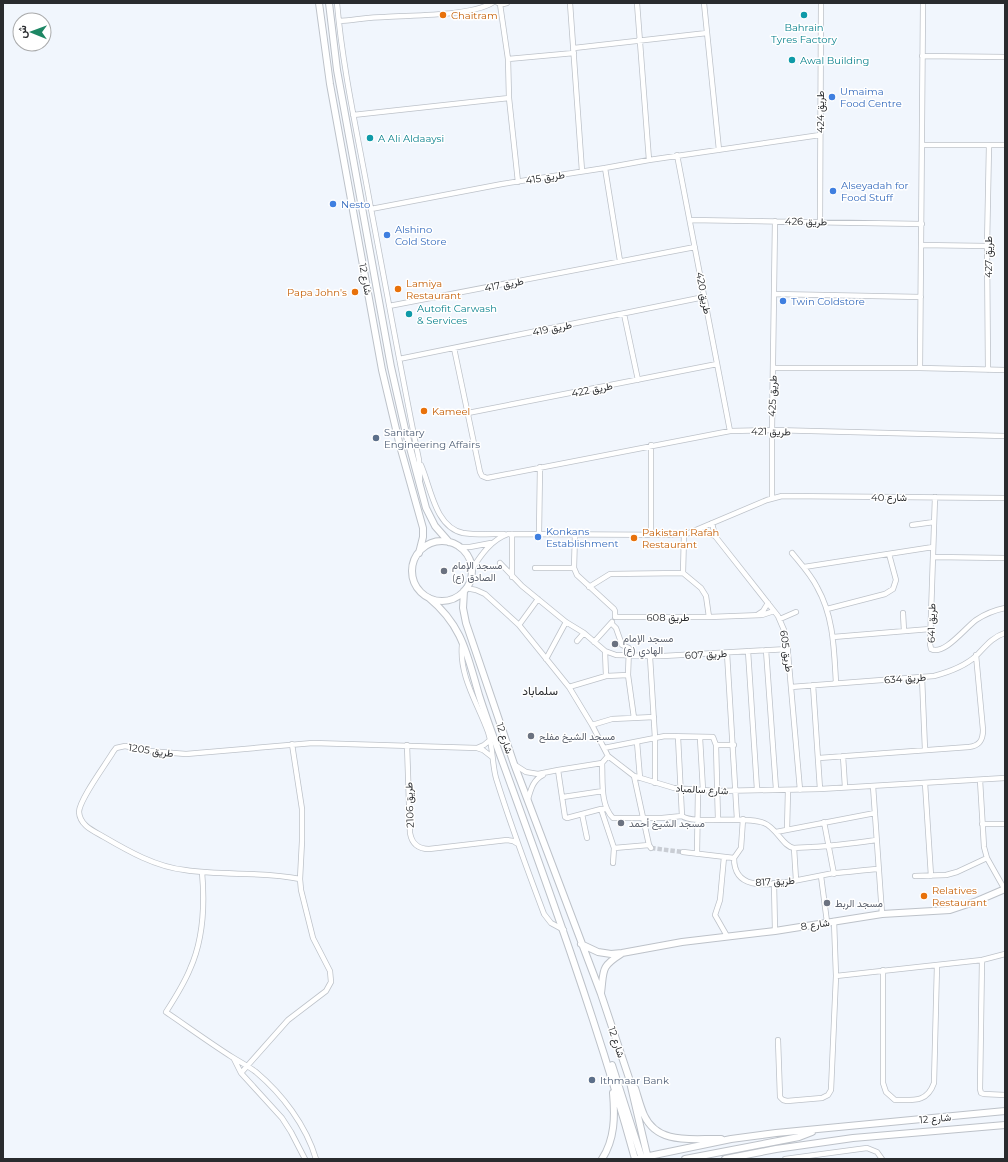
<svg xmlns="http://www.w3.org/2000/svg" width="1008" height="1162" viewBox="0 0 1008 1162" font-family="Montserrat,Vazirmatn,sans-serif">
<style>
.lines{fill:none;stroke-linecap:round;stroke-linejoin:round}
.minor-tunnel{stroke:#c9cdd4;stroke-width:4.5;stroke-dasharray:4.5 2;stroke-linecap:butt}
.minor-casing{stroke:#bdc2c9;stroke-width:6}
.tertiary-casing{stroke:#bdc2c9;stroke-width:8}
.minor{stroke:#fff;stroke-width:4.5}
.tertiary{stroke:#fff;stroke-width:6}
.food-dot{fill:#e8710a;stroke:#fff;stroke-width:1.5}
.culture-dot{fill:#0f9aa8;stroke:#fff;stroke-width:1.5}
.shop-dot{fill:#3f7fe0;stroke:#fff;stroke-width:1.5}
.service-dot{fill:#5c6f8a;stroke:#fff;stroke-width:1.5}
.worship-dot{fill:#6b7280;stroke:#fff;stroke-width:1.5}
.labels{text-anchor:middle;stroke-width:3;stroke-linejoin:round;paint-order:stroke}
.food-label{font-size:10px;fill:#c56008;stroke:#fff;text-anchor:start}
.culture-label{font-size:10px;fill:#0d838f;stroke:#fff;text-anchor:start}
.shop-label{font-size:10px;fill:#366cbe;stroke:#fff;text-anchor:start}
.street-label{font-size:10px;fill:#292b2e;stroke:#fff}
.service-label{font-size:10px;fill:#4e5e75;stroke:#fff;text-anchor:start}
.worship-label{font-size:10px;fill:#5b616d;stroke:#fff;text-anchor:start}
.quarter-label{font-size:12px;fill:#292b2e;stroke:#fff}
</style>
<rect width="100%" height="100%" fill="#f1f6fd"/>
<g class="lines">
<!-- minor-tunnel -->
<path class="minor-tunnel" d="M 651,848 L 683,852"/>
<defs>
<path id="minor" d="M 337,3 C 343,72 359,141 371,209 C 387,293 402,377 419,460 L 420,480
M 498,3 L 503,4 L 507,3
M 570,3 L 582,171
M 637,3 L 649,160
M 704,3 L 719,150
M 500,4 L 508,59 L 509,98 L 518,182
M 339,21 C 354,20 370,17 385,17 C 412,15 470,16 492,3
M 574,48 L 707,33
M 922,56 L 1005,57
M 508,59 L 574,53
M 353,115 L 509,98
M 922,145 L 1005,145
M 677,155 L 730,431
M 605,168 L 620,261
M 371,209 L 502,184 L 605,168 L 649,160 L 820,135
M 690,220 L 922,224
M 820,221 L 821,3
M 921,245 L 987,246
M 774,294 L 921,297
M 389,306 L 695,247
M 624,314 L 638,380
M 454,348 L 480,472 L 482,476 L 487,478 L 730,431 L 772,430 L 1005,436
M 399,359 L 704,297
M 773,368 L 920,368 L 1005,370
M 920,368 L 923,3
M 988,370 L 987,246 L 989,145
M 468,413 L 717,364
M 421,465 C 431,488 435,527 463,533 C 476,535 491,534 504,534
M 935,497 L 930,644 L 931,649 C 944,656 966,627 976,620 C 985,614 995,610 1005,608
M 772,498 L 772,430 L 775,221
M 712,523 L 715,536 L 778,616 L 784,630 L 787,642 L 800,790
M 912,525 L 934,522
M 699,530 L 715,536
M 539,534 L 540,467
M 575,534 L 574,568 L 577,575 L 614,609 L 615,611 L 615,617
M 651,535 L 651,445
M 459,547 L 470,547 L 491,543
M 792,553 C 801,564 811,575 817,587 C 834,617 834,650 836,683
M 933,557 L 1005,558
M 500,563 L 522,586 L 566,622 L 584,633 L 605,651 L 616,655 L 663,656 L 788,649
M 804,567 L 933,547
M 535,568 L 574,568
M 472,569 C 481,555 491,540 508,534 L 684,535 L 767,500 L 782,496 L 1005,498
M 683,573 L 684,535
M 512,577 L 512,534
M 589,587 L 610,574 L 683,573 L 701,588 L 706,596 L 709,617
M 466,588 L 476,590 L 485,594 L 519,625 L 569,687 L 592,725 L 608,756 L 634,776 L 674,788 L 717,791 L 820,789 L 1005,778
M 827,609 L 885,594 L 893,589 L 896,580 L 889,554
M 903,613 L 904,631
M 757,615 L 763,611 L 768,603
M 615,617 L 709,617 L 762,615 L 774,611
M 780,619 L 796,612
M 611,623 L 616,628 L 622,645 L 629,648 L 628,675 L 634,718
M 519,625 L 538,599
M 833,637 L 930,629
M 577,641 L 584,633
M 594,642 L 612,622
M 462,645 C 459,676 478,704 488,732 C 493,747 492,763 496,778 C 510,823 527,869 544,914 L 551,923 L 564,930
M 766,650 L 776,789
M 605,651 L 606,676
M 748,651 L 757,789
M 727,653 L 737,819
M 650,657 L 655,738 L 655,783
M 546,659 L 566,622
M 922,677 L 925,750
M 813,685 L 820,789
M 569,687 L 606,676 L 628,675
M 791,687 L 934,676 C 949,672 964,667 976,656 C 985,647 992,637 1005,633
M 592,725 L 612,719 L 654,717
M 678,737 L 682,816
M 700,738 L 703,790
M 637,742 L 640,778
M 407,745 L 410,833 C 412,844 418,849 429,849 L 507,840 L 513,841 L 518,844
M 716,745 L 734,745
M 477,748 L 484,745 L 490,740
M 604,748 L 665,736 L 713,737 L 716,745 L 718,820
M 843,756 L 845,787
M 819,758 L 969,747 C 979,746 983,741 983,730 L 976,655
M 602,763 C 603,781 600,805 613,818 L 662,818 L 682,816 C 694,825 743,815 764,823 C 777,828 783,847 794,848 C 799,848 806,847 812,847 C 834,846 855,843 876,840
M 515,765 L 526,772 L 538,774 L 558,770 L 602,763 L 608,756
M 558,770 L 565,817 L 567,818 L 601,809 L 606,809
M 634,776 L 649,845 L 651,848
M 980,780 L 984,847 L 987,858 L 1005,890
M 925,783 L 931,876
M 873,786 L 882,914
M 563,797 L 603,791
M 528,799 C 531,789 533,780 543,775
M 601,809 L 614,848 L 613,863
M 582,814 L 587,838
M 824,822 L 834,874
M 982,824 L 1005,824
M 787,830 L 788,790
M 776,832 L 875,813
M 614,848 L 649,845
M 794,848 L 796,880
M 683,852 L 734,858 C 734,871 739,880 752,883 C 772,888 813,876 835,873 C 849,872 864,870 878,869
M 697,854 L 698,791
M 724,857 L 720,900 L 715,915 L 727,936
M 734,858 L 741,848 L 743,819
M 202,872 C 205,905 204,938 190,969 C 184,984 175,998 166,1012 C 188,1027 210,1043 232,1057 C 240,1062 248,1066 256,1072 C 282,1094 306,1125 316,1159
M 821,876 L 827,922
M 915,876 L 946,875 L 957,872 L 987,858
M 300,879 C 262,871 223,876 185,870 C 156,867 128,851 104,837 C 94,831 80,826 79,812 C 79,800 106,764 113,752 L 116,748 L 125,746 L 149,751 L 186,754 L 313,743 L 477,748 L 483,750 L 492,757
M 774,883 L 775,931
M 982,960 L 980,1089 L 981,1093 L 984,1094 L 1005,1095
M 883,970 L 883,1083 L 886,1092 L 895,1100 C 913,1100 927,1103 934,1083 L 937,965
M 836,976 L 982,960 L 1005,954
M 778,1040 L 780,1097 L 783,1100 L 787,1101 L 822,1098 L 828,1095 L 831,1090 L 836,976 L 834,921
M 234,1059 L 241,1073 L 282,1118 L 291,1132 L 305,1159
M 241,1073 L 288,1020 L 326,991 L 331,982 L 330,971 L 313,938 L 301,890 L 300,879 L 302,841 L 302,809 L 292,744
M 785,1159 L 867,1148 L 877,1152 L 882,1159"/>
<path id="tertiary" d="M 319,3 L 330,84 L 382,370 L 400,446 L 423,528 L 423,537 L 419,553
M 329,3 L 337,70 L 391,367 L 405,429 L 426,508 L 435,526 L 449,542
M412 571a30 30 0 1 1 60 0a30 30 0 1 1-60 0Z
M 464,591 L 463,608 L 466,623 L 514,764 L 601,994 L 629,1078 L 648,1159
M 429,598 C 463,626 467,655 479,695 C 485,714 492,733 499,752 C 548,887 597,1021 635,1159
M 581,944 L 598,952 L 611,954 L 622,953 L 682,942 L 775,931 L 882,914 L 950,910 L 977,901 L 1005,889
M 601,993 C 604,971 600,967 621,954
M 612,1065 L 642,1159
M 635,1088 C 638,1097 640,1106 644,1115 C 658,1146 694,1138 721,1139
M 602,1159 C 615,1139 615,1116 613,1093
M 635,1159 L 731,1139 L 776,1133 L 1005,1111
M 685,1159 L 799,1137 L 812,1132
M 725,1159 L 776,1149 L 853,1138 L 1005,1125"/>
</defs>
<!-- minor casing -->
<use href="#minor" class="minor-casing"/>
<!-- tertiary casing -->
<use href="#tertiary" class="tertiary-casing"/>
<!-- minor -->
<use href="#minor" class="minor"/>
<!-- tertiary -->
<use href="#tertiary" class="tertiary"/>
</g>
<!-- markers -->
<g class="food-dot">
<circle cx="443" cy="15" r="4"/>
<circle cx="398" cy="289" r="4"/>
<circle cx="355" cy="292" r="4"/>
<circle cx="424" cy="411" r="4"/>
<circle cx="634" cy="538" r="4"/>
<circle cx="924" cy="896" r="4"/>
</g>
<g class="culture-dot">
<circle cx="804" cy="15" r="4"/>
<circle cx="792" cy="60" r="4"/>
<circle cx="370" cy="138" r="4"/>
<circle cx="409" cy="314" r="4"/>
</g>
<g class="shop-dot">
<circle cx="832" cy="97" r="4"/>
<circle cx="833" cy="191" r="4"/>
<circle cx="333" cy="204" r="4"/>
<circle cx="387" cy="235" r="4"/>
<circle cx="783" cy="301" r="4"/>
<circle cx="538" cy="537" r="4"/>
</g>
<g class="service-dot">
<circle cx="376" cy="438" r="4"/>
<circle cx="592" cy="1080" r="4"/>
</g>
<g class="worship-dot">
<circle cx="444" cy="571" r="4"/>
<circle cx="615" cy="644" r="4"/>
<circle cx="531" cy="736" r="4"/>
<circle cx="621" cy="823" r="4"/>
<circle cx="827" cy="903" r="4"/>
</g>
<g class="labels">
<!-- food labels -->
<g class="food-label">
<text x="451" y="19">Chaitram</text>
<text x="406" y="287">Lamiya<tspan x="406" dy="12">Restaurant</tspan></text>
<text x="347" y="296" text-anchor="end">Papa John's</text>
<text x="432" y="415">Kameel</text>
<text x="642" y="536">Pakistani Rafah<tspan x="642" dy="12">Restaurant</tspan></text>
<text x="932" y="894">Relatives<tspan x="932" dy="12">Restaurant</tspan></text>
</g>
<!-- culture labels -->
<g class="culture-label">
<text x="804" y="31" text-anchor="middle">Bahrain<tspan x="804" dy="12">Tyres Factory</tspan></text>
<text x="800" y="64">Awal Building</text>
<text x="378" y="142">A Ali Aldaaysi</text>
<text x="417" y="312">Autofit Carwash<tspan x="417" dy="12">&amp; Services</tspan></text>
</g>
<!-- shop labels -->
<g class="shop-label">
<text x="840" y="95">Umaima<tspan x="840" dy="12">Food Centre</tspan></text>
<text x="841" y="189">Alseyadah for<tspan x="841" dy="12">Food Stuff</tspan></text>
<text x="341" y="208">Nesto</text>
<text x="395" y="233">Alshino<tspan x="395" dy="12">Cold Store</tspan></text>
<text x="791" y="305">Twin Coldstore</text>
<text x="546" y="535">Konkans<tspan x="546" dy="12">Establishment</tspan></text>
</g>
<!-- street labels -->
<g class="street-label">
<text transform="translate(820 112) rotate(-90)" y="4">طريق 424</text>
<text transform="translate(545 177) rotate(-9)" y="4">طريق 415</text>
<text transform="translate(806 221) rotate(1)" y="4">طريق 426</text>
<text transform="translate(988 257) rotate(-90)" y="4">طريق 427</text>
<text transform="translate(366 279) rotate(79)" y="4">شارع 12</text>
<text transform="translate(504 284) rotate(-11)" y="4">طريق 417</text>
<text transform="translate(704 293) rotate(79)" y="4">طريق 420</text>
<text transform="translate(552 328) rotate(-11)" y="4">طريق 419</text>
<text transform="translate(592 389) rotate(-11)" y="4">طريق 422</text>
<text transform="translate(772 396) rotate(-88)" y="4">طريق 425</text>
<text transform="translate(771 431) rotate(1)" y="4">طريق 421</text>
<text x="889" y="501">شارع 40</text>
<text x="668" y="621">طريق 608</text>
<text transform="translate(931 623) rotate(-89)" y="4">طريق 641</text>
<text transform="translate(787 651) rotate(82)" y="4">طريق 605</text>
<text transform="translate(706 654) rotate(-3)" y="4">طريق 607</text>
<text transform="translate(905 678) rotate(-4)" y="4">طريق 634</text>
<text transform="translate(505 738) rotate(71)" y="4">شارع 12</text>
<text transform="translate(151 750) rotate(8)" y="4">طريق 1205</text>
<text transform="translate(702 789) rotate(3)" y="4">شارع سالمباد</text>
<text transform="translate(409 805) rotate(-92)" y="4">طريق 2106</text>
<text transform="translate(775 881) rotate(-3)" y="4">طريق 817</text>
<text transform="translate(815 924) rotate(-9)" y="4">شارع 8</text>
<text transform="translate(617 1042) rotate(71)" y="4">شارع 12</text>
<text transform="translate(935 1118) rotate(-5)" y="4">شارع 12</text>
</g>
<!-- service labels -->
<g class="service-label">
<text x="384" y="436">Sanitary<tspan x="384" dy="12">Engineering Affairs</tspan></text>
<text x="600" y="1084">Ithmaar Bank</text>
</g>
<!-- worship labels -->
<g class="worship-label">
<text x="452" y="569">مسجد الإمام<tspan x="452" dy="12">الصادق (ع)</tspan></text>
<text x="623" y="642">مسجد الإمام<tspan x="623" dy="12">الهادي (ع)</tspan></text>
<text x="539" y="740">مسجد الشيخ مفلح</text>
<text x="629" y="827">مسجد الشيخ أحمد</text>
<text x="835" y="907">مسجد الربط</text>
</g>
<!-- quarter labels -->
<g class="quarter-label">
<text x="540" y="695">سلماباد</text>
</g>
</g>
<!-- border -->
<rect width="1008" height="1162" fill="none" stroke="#292b2e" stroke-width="8"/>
<!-- north arrow -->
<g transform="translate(32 32) rotate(271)"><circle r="19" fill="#ffffff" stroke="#a9aaab"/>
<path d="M0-3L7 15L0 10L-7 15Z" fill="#1d8764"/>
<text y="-6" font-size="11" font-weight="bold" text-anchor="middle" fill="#292b2e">ش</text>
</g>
</svg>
